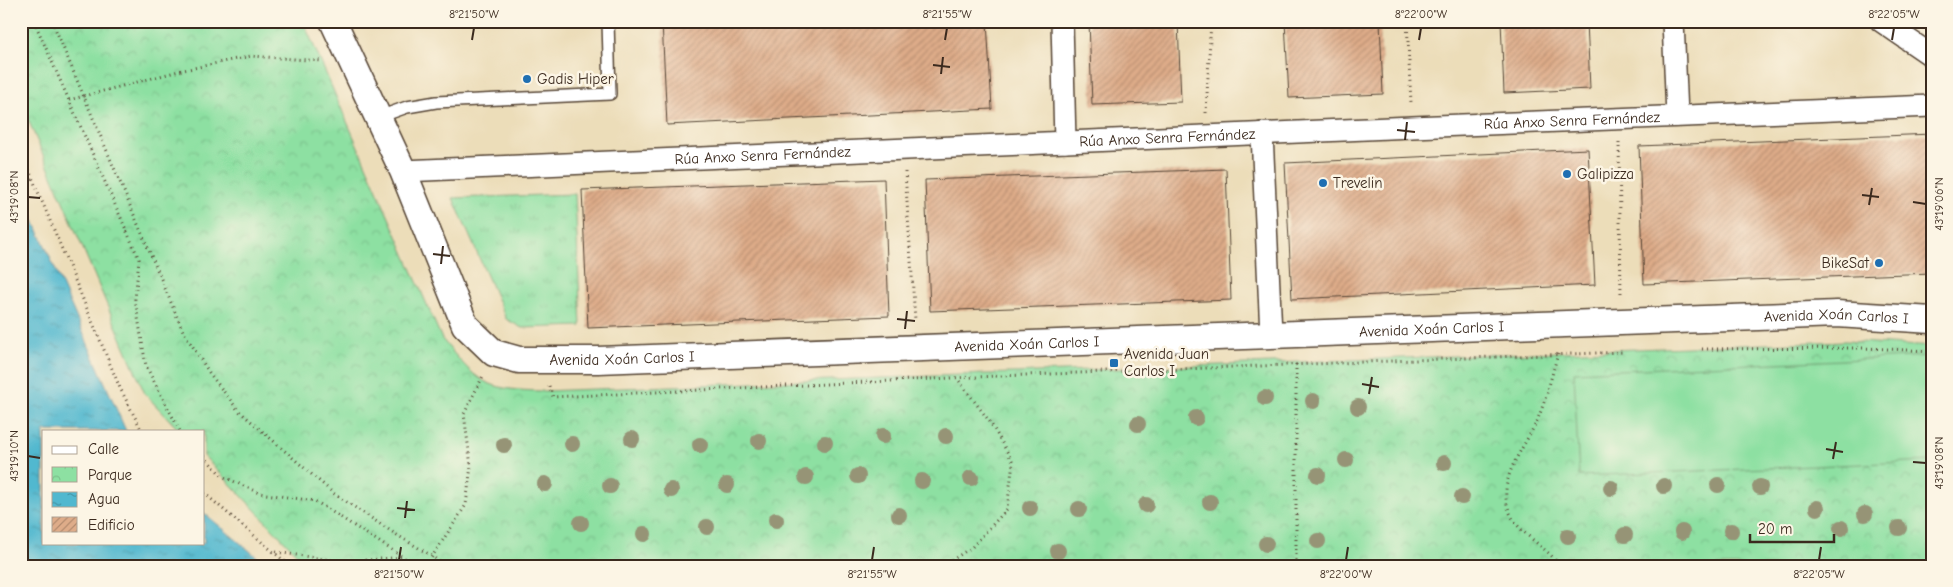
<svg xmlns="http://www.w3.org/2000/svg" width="1953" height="587" viewBox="0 0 1953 587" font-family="'Comic Neue',sans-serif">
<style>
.grass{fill:url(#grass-tufts);stroke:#648560}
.park{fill:url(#park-crowns);stroke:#648560}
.pitch{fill:#8de0a2;stroke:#648560}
.water{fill:url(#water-ripples);stroke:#467176}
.building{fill:url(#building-hatch)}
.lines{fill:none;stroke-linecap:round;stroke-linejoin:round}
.service-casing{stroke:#564535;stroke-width:14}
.minor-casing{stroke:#564535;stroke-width:24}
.tertiary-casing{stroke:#564535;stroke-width:29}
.path{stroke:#564535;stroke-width:3;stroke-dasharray:1 4;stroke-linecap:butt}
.service{stroke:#fff;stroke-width:11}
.minor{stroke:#fff;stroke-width:21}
.tertiary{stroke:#fff;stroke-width:26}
.tree{fill:#969476}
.ticks{fill:none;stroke:#3b2a1e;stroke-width:2}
.poi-dot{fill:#1f6fb2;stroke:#fcf5e5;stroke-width:2}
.labels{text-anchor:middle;stroke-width:5;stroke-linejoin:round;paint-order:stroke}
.poi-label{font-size:15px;fill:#3b2a1e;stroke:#fcf5e5;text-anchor:start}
.street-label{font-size:15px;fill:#3b2a1e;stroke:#fcf5e5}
.neatline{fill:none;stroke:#3b2a1e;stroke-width:2}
.ticks-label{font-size:12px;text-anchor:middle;fill:#3b2a1e}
</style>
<defs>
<pattern id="grass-tufts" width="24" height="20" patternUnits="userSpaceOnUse" patternTransform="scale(1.25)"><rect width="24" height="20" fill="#8de0a2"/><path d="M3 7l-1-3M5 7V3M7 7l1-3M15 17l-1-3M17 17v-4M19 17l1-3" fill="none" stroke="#7bc08b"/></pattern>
<pattern id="park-crowns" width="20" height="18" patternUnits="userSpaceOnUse" patternTransform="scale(1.25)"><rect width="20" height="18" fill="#8de0a2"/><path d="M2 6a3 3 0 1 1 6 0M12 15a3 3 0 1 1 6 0" fill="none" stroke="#7bc08b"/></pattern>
<pattern id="water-ripples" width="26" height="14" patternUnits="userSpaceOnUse" patternTransform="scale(1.25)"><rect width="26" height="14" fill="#51b8cf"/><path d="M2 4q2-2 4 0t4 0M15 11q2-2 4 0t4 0" fill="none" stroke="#4496a7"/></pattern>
<pattern id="building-hatch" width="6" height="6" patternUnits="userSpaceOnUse" patternTransform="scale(1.25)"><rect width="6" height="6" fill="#deac89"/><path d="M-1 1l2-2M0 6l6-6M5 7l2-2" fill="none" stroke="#b58c6f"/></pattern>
</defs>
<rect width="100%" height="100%" fill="#fcf5e5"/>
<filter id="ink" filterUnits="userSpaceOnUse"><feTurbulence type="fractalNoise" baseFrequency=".02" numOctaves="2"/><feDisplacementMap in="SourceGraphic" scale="10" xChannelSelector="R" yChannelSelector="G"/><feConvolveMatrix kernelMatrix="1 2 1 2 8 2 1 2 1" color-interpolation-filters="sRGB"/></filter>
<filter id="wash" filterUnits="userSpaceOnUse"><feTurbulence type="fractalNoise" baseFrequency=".0096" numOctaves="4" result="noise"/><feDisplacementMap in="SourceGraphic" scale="20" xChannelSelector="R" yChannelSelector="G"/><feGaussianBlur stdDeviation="1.12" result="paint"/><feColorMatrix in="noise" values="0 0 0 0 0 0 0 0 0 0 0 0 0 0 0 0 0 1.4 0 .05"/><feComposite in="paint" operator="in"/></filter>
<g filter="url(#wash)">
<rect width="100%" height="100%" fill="#ecddb9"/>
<!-- grass -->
<path class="grass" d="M 575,194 L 581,326 L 522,328 L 506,319 L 453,198 Z"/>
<!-- park -->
<path class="park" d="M 21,21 L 303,21 L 442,339 C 478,383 485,390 543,391 L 1845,341 L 1932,347 L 1932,566 L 308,566 L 204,456 L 204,431 L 180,431 L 145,394 L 21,103 Z"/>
<!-- pitch -->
<path class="pitch" d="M 1932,356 L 1932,461 L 1579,476 L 1574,372 Z"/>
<!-- water -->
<path class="water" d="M 21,191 L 126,431 L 44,431 L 44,543 L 204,543 L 204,513 L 268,566 L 21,566 Z"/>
<g id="blocks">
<!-- building -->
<path class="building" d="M 662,21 L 987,21 L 992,109 L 667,125 Z
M 1089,21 L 1178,21 L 1181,102 L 1092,105 Z
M 1285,21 L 1380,21 L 1383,94 L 1289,98 Z
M 1501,21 L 1587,21 L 1590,89 L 1504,93 Z
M 1932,134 L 1932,273 L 1644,284 L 1639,146 Z
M 1588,149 L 1595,285 L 1292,299 L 1285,163 Z
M 1226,169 L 1231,300 L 930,311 L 925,180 Z
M 884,179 L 889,316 L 588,328 L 582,190 Z"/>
</g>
</g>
<g filter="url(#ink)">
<use href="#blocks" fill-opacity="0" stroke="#564535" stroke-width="1"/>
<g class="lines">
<defs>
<path id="service" d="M 379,117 L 407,107 L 436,102 L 610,94 L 608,21"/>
<g id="minor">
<path d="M 1062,21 L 1065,142"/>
<path d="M 1673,21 L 1677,116"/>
<path d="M 1881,21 L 1932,56"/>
<path d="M 1262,133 L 1271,334"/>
<path id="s1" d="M 403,171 L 1412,127 L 1932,106"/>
</g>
<g id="tertiary">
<path id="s2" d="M 333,21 L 403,171 L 465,325 L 494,353 L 519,360 L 598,360 L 1837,314 L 1932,320"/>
</g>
</defs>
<!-- service casing -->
<use href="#service" class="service-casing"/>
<!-- minor casing -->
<use href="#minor" class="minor-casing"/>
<!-- tertiary casing -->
<use href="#tertiary" class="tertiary-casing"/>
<!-- path -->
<path class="path" d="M 34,21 L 139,259 L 135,299 L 146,366 L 180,431
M 52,21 L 183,331 L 210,374 L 238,410 L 333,493 L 397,535 L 432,556 L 444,566
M 1407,21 L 1411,103
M 69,100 L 179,71 L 251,56 L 322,61
M 1206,113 L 1211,21
M 1619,142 L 1621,296
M 21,151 L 120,388 L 142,431
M 905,172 L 915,320
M 1702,349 L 1864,348 L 1932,351
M 1558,354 C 1552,374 1547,396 1539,416 C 1526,448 1492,481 1512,517 C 1521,535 1547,547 1560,566
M 1296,364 L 1296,566
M 549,386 L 553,397 L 974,377 L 1624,352
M 204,456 L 222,476 L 259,493 L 315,501 L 417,566
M 204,493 L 290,566
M 276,552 L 344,562 L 404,557
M 403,566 L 405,557
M 426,566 L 466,505 L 471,466 L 464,414 L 483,376
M 943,566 L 972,547 L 1007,509 L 1013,462 L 990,422 L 957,378"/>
<!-- service -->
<use href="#service" class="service"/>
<!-- minor -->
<use href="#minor" class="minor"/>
<!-- tertiary -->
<use href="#tertiary" class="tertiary"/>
</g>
<!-- trees -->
<g class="tree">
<circle cx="1265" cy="398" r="8"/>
<circle cx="1313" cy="401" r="8"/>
<circle cx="1358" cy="407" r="8"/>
<circle cx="1196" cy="418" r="8"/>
<circle cx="1138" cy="424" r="8"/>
<circle cx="883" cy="436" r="8"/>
<circle cx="946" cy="436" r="8"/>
<circle cx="632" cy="439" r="8"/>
<circle cx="759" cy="441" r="8"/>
<circle cx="825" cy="443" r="8"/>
<circle cx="572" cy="444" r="8"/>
<circle cx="504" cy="445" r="8"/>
<circle cx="700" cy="445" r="8"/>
<circle cx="1346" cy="460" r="8"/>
<circle cx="1444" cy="463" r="8"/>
<circle cx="1318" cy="475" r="8"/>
<circle cx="858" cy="476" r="8"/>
<circle cx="806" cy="477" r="8"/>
<circle cx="971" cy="478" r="8"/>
<circle cx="922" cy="481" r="8"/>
<circle cx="545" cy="484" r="8"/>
<circle cx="727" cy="485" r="8"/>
<circle cx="1718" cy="485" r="8"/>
<circle cx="610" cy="486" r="8"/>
<circle cx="1664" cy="486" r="8"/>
<circle cx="1760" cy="487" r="8"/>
<circle cx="1611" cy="488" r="8"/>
<circle cx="671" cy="490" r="8"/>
<circle cx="1462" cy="497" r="8"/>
<circle cx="1210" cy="502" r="8"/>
<circle cx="1146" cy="505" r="8"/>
<circle cx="1030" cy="508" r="8"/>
<circle cx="1817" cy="508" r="8"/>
<circle cx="1079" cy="509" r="8"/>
<circle cx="1865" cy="514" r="8"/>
<circle cx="899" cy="515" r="8"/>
<circle cx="776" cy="520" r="8"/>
<circle cx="581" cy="523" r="8"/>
<circle cx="707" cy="527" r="8"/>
<circle cx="1841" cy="528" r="8"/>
<circle cx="1899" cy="528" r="8"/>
<circle cx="1731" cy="531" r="8"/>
<circle cx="1682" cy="532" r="8"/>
<circle cx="644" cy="534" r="8"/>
<circle cx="1625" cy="535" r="8"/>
<circle cx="1568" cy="536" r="8"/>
<circle cx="1318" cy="541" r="8"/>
<circle cx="1266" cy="544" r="8"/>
<circle cx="1058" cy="551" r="8"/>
</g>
</g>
<!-- ticks -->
<path class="ticks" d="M 472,40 L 474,28M 945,40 L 947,28M 1419,40 L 1421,28M 1892,40 L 1894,28M 933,65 L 950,67M 941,74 L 943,57M 1397,130 L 1415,132M 1405,140 L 1407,122M 1862,195 L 1879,197M 28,197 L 40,198M 1913,202 L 1926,204M 1869,205 L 1872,188M 433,254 L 450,256M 441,264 L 443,246M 897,319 L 915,321M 905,329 L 907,311M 1362,384 L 1379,387M 1369,394 L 1372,377M 1826,449 L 1843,452M 28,456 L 40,458M 1833,459 L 1836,442M 1913,462 L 1926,463M 397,508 L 415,510M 405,518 L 407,501M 399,560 L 401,547M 872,560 L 874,547M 1346,560 L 1348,547M 1819,560 L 1821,547"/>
<!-- markers -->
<g class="poi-dot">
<circle cx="527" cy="79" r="5"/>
<circle cx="1567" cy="174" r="5"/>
<circle cx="1323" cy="183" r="5"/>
<circle cx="1879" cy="263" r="5"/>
<rect x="1109" y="358" width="10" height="10" rx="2.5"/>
</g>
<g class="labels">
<!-- poi labels -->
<g class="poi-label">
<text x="537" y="84">Gadis Hiper</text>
<text x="1577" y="179">Galipizza</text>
<text x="1333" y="188">Trevelin</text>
<text x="1869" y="268" text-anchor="end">BikeSat</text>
<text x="1124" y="359">Avenida Juan<tspan x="1124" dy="17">Carlos I</tspan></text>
</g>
<!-- street labels -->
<g class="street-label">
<text dy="5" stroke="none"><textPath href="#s1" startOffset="1170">Rúa Anxo Senra Fernández</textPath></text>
<text dy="5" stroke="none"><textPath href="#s1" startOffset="765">Rúa Anxo Senra Fernández</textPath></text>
<text dy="5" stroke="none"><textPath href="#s1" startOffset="360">Rúa Anxo Senra Fernández</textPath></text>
<text dy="5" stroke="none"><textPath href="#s2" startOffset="1716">Avenida Xoán Carlos I</textPath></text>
<text dy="5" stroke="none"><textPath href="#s2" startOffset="1311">Avenida Xoán Carlos I</textPath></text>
<text dy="5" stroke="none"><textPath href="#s2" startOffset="906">Avenida Xoán Carlos I</textPath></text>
<text dy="5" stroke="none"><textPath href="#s2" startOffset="501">Avenida Xoán Carlos I</textPath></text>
</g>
</g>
<!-- margin -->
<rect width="1953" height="587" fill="none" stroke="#fcf5e5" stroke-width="55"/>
<!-- legend -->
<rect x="42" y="430" width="162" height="115" fill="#fcf5e5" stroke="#afa495"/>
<rect x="52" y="446" width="25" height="8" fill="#ffffff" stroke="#afa495"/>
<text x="88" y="454" font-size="15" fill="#3b2a1e">Calle</text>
<rect x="52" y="467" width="25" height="15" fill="url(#park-crowns)" stroke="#afa495"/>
<text x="88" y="480" font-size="15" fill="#3b2a1e">Parque</text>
<rect x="52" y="492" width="25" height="15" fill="url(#water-ripples)" stroke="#afa495"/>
<text x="88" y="504" font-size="15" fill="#3b2a1e">Agua</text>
<rect x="52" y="517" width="25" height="15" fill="url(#building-hatch)" stroke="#afa495"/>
<text x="88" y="530" font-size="15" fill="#3b2a1e">Edificio</text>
<!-- scale -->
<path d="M1750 534v8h84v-8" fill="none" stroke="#3b2a1e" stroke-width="2.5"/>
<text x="1758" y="534" font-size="15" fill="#3b2a1e" stroke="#fcf5e5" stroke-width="4" paint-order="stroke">20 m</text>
<rect x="28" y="28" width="1898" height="532" class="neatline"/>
<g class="ticks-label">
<text x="474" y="18">8°21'50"W</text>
<text x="947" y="18">8°21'55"W</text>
<text x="1421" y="18">8°22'00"W</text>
<text x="1894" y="18">8°22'05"W</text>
<text transform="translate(14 197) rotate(-90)" y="4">43°19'08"N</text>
<text transform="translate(1939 204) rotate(-90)" y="4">43°19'06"N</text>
<text transform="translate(14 456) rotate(-90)" y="4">43°19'10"N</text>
<text transform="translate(1939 463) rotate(-90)" y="4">43°19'08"N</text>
<text x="399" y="578">8°21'50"W</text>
<text x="872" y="578">8°21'55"W</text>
<text x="1346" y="578">8°22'00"W</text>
<text x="1819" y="578">8°22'05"W</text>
</g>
</svg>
